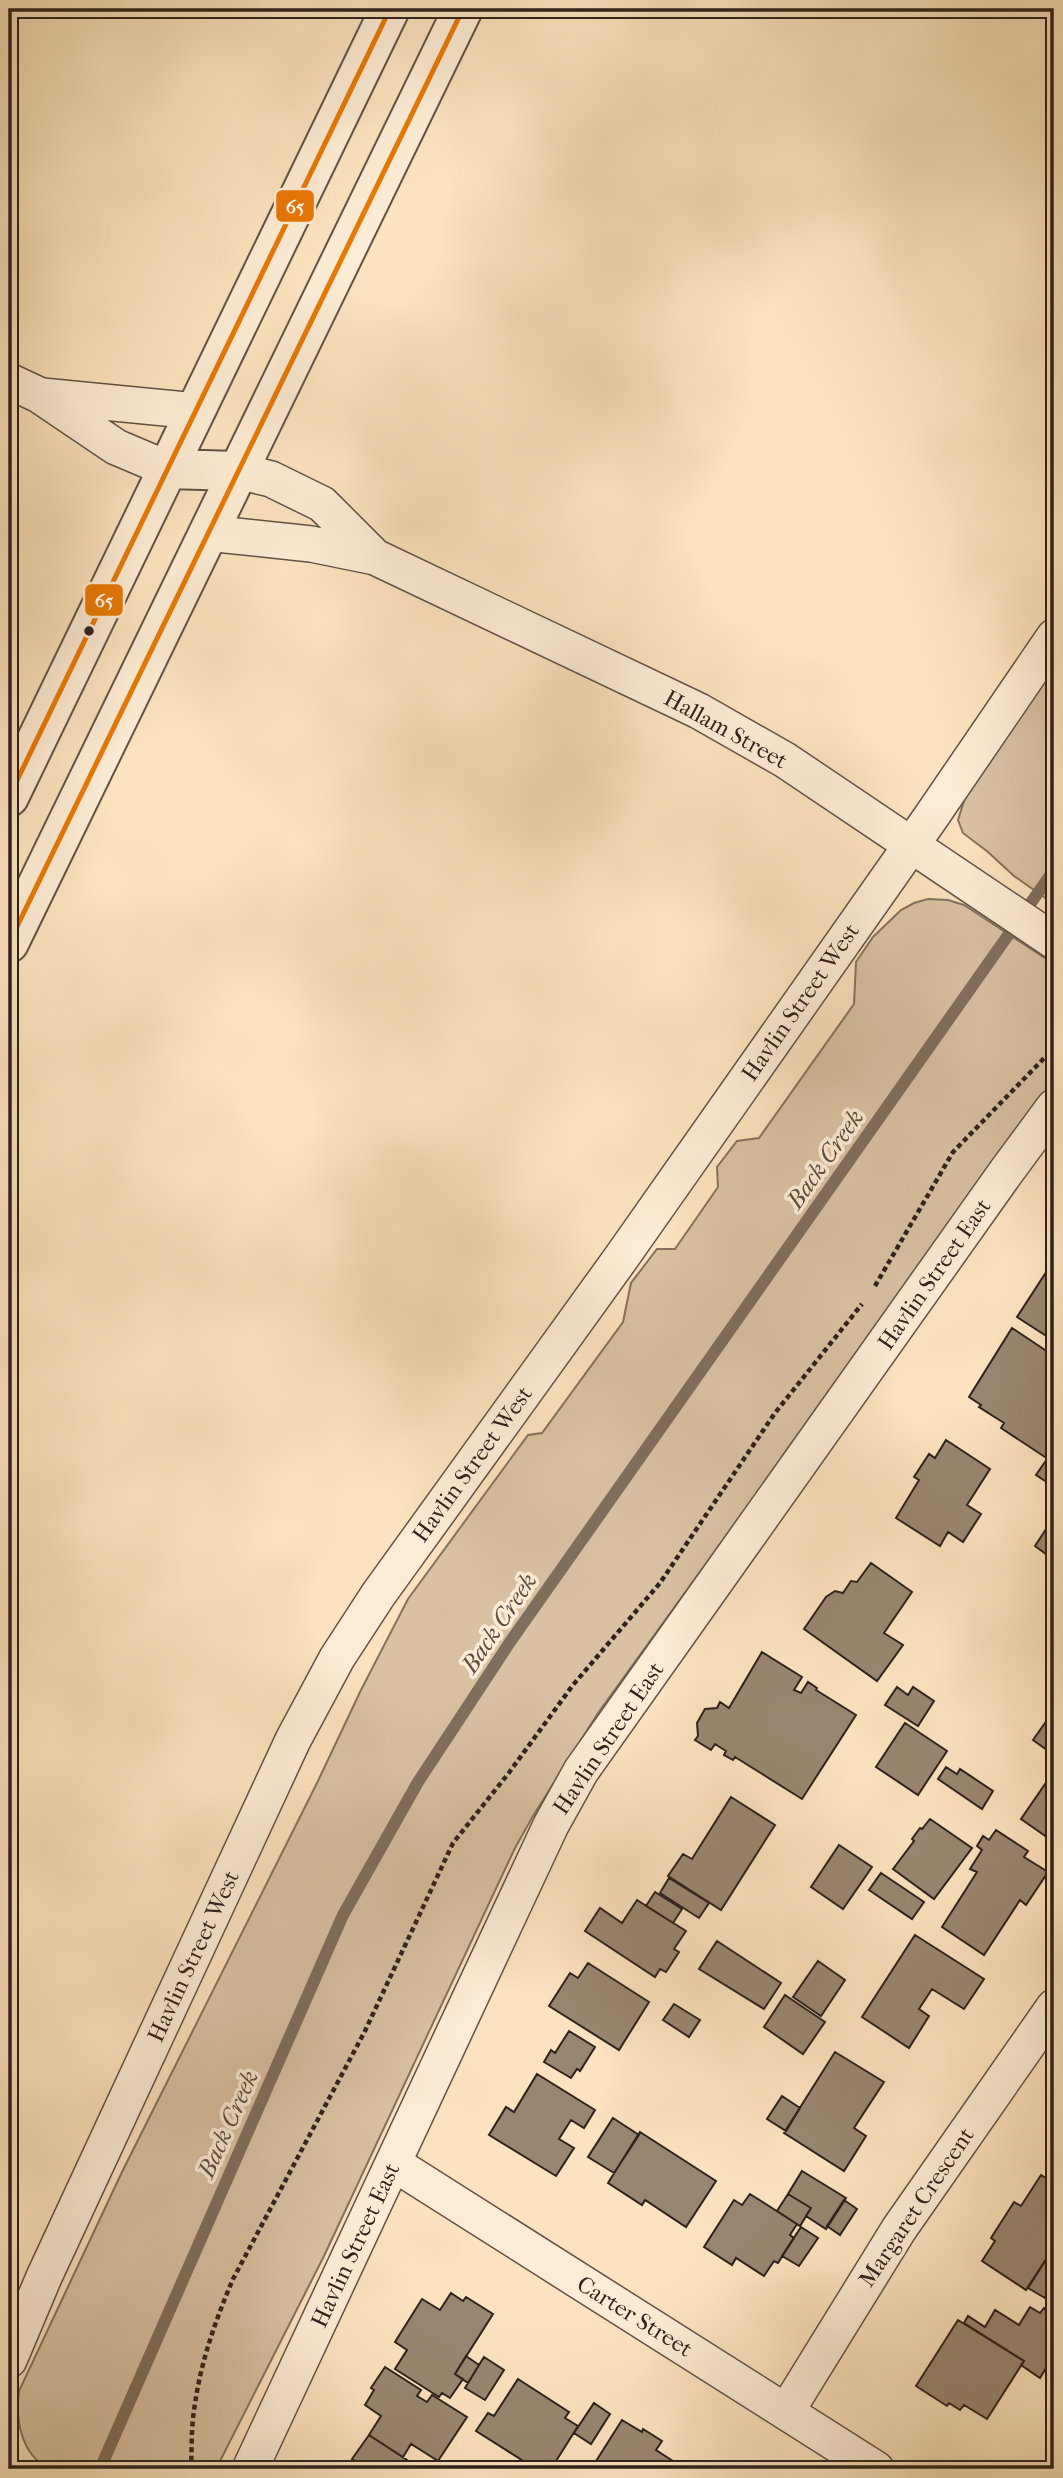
<svg xmlns="http://www.w3.org/2000/svg" width="1063" height="2478" viewBox="0 0 1063 2478" font-family="'IM FELL French Canon',serif">
<style>
.green{fill:#d9c1a2;stroke:#84725e;stroke-width:2}
.lines{fill:none;stroke-linecap:round;stroke-linejoin:round}
.stream{stroke:#806e5c;stroke-width:12}
.building{fill:#998670;stroke:#2e221b;stroke-width:2}
.minor-casing{stroke:#625244;stroke-width:38}
.tertiary-casing{stroke:#625244;stroke-width:42}
.path{stroke:#2e221b;stroke-width:4.5;stroke-dasharray:5 3.5;stroke-linecap:butt}
.minor{stroke:#fdecd5;stroke-width:35}
.tertiary{stroke:#fdecd5;stroke-width:38}
.bus-1-casing{stroke:#fdecd5;stroke-width:10}
.bus-1{stroke:#ea7803;stroke-width:5}
.bus-dot{fill:#2e221b;stroke:#fdecd5;stroke-width:2.5}
.labels{text-anchor:middle;stroke-width:7;stroke-linejoin:round;paint-order:stroke}
.street-label{font-size:23px;fill:#2e221b;stroke:#fdecd5}
.water-label{font-size:24px;font-style:italic;fill:#5e4e41;stroke:#fdecd5}
.line-badge{stroke:#fdecd5;stroke-width:2.5}
.badge-label{font-size:19px;text-anchor:middle;font-weight:bold;fill:#fff}
</style>
<rect width="100%" height="100%" fill="#fce2be"/>
<filter id="stains"><feTurbulence type="fractalNoise" baseFrequency=".00286" numOctaves="4"/><feColorMatrix values="0 0 0 0 .2 0 0 0 0 .09 0 0 0 0 .02 0 0 0 .5 -.17"/></filter>
<radialGradient id="worn" r=".72"><stop offset=".6" stop-color="#630" stop-opacity="0"/><stop offset="1" stop-color="#630" stop-opacity=".3"/></radialGradient>
<!-- green -->
<path class="green" d="M 1054,669 L 1054,904 L 1014,876 L 988,852 L 963,833 L 958,820 L 968,788 Z
M 928,899 L 948,900 L 964,905 L 1054,964 L 1054,1082 L 598,1713 L 533,1816 L 515,1848 L 324,2256 L 216,2469 L 49,2469 C 21,2454 15,2420 19,2391 L 122,2172 L 317,1783 L 361,1690 L 408,1599 L 528,1435 L 542,1433 L 623,1322 L 631,1283 L 657,1249 L 675,1249 L 718,1187 L 717,1167 L 737,1141 L 759,1138 L 854,1004 L 856,962 L 873,937 L 901,910 L 914,903 Z"/>
<g class="lines">
<!-- stream -->
<path class="stream" d="M 100,2469 L 343,1915 L 418,1782 L 510,1642 L 1054,870"/>
</g>
<!-- building -->
<path class="building" d="M 1054,1260 L 1054,1341 L 1017,1317 Z
M 1012,1328 L 1054,1356 L 1054,1463 L 1001,1428 L 1004,1423 L 979,1407 L 981,1405 L 969,1397 Z
M 946,1440 L 990,1469 L 967,1505 L 981,1514 L 963,1542 L 948,1532 L 940,1546 L 896,1518 L 919,1480 L 914,1477 L 929,1454 L 935,1458 Z
M 1047,1459 L 1054,1463 L 1054,1487 L 1036,1475 Z
M 1054,1517 L 1054,1560 L 1035,1546 Z
M 871,1563 L 912,1592 L 884,1633 L 903,1645 L 877,1681 L 804,1629 L 826,1597 L 835,1591 L 843,1593 L 851,1581 L 857,1582 Z
M 762,1652 L 802,1677 L 794,1690 L 801,1693 L 808,1682 L 817,1688 L 816,1690 L 856,1715 L 802,1799 L 735,1757 L 733,1760 L 724,1755 L 726,1751 L 715,1744 L 711,1750 L 695,1740 L 698,1736 L 697,1723 L 705,1709 L 717,1708 L 720,1702 L 729,1708 Z
M 897,1687 L 908,1695 L 913,1687 L 934,1701 L 918,1726 L 885,1705 Z
M 1052,1713 L 1054,1715 L 1054,1755 L 1033,1740 Z
M 905,1723 L 947,1751 L 918,1795 L 876,1767 Z
M 946,1767 L 957,1774 L 960,1769 L 993,1791 L 982,1809 L 938,1779 Z
M 1054,1771 L 1054,1842 L 1021,1819 Z
M 731,1797 L 775,1825 L 721,1910 L 668,1876 L 683,1854 L 692,1859 Z
M 930,1819 L 972,1848 L 934,1899 L 893,1869 L 914,1841 L 912,1839 L 920,1828 L 922,1829 Z
M 996,1830 L 1028,1851 L 1024,1857 L 1048,1872 L 1026,1905 L 1020,1900 L 984,1955 L 942,1927 L 977,1872 L 970,1869 L 982,1850 L 977,1846 L 983,1836 L 989,1840 Z
M 839,1845 L 872,1867 L 843,1909 L 811,1887 Z
M 881,1873 L 924,1902 L 912,1919 L 869,1890 Z
M 669,1878 L 709,1903 L 699,1918 L 660,1893 Z
M 655,1892 L 682,1909 L 673,1923 L 646,1906 Z
M 637,1900 L 686,1931 L 674,1949 L 679,1952 L 666,1972 L 660,1969 L 655,1977 L 585,1931 L 600,1908 L 622,1923 Z
M 915,1935 L 984,1979 L 964,2009 L 932,1989 L 919,2009 L 929,2016 L 909,2048 L 862,2017 Z
M 717,1941 L 781,1983 L 764,2009 L 699,1969 Z
M 818,1961 L 845,1980 L 821,2016 L 793,1997 Z
M 588,1963 L 649,2002 L 619,2050 L 549,2006 L 570,1973 L 578,1978 Z
M 785,1995 L 825,2022 L 803,2054 L 764,2027 Z
M 674,2004 L 700,2020 L 689,2037 L 663,2020 Z
M 569,2031 L 595,2047 L 580,2071 L 577,2069 L 571,2078 L 544,2062 L 551,2050 L 555,2053 Z
M 835,2052 L 884,2082 L 854,2128 L 866,2136 L 844,2171 L 784,2133 Z
M 537,2074 L 595,2110 L 584,2128 L 571,2120 L 559,2139 L 574,2148 L 556,2176 L 489,2135 L 506,2107 L 514,2112 Z
M 782,2096 L 800,2108 L 786,2131 L 767,2119 Z
M 613,2118 L 639,2135 L 614,2173 L 588,2157 Z
M 640,2132 L 716,2181 L 686,2227 L 645,2200 L 642,2205 L 608,2183 Z
M 802,2171 L 846,2198 L 826,2229 L 806,2216 L 811,2208 L 788,2194 Z
M 1041,2175 L 1054,2183 L 1054,2247 L 1026,2290 L 982,2261 L 995,2241 L 991,2238 L 1014,2202 L 1021,2206 Z
M 750,2194 L 797,2224 L 790,2235 L 794,2238 L 778,2263 L 774,2261 L 764,2276 L 736,2258 L 732,2265 L 704,2247 L 734,2200 L 742,2205 Z
M 788,2194 L 811,2208 L 800,2226 L 777,2211 Z
M 844,2200 L 857,2209 L 840,2235 L 827,2226 Z
M 801,2227 L 818,2238 L 799,2266 L 782,2256 Z
M 1054,2247 L 1054,2284 L 1045,2298 L 1028,2288 Z
M 451,2293 L 463,2301 L 466,2297 L 493,2314 L 455,2374 L 463,2379 L 450,2398 L 442,2393 L 439,2397 L 395,2369 L 407,2350 L 395,2342 L 422,2299 L 440,2310 Z
M 1030,2307 L 1040,2313 L 1044,2308 L 1054,2315 L 1054,2355 L 1040,2378 L 1021,2365 L 1024,2361 L 964,2323 L 968,2316 L 985,2327 L 995,2310 L 1019,2325 Z
M 958,2320 L 1024,2361 L 987,2419 L 964,2405 L 960,2410 L 949,2403 L 947,2406 L 916,2386 Z
M 466,2356 L 479,2365 L 468,2383 L 455,2374 Z
M 484,2357 L 504,2370 L 485,2400 L 465,2388 Z
M 385,2367 L 421,2390 L 417,2396 L 427,2402 L 432,2395 L 467,2417 L 438,2461 L 411,2444 L 403,2457 L 369,2435 L 381,2416 L 365,2405 L 374,2390 L 371,2388 Z
M 518,2379 L 569,2412 L 565,2418 L 578,2426 L 551,2469 L 536,2469 L 476,2431 L 488,2413 L 494,2416 Z
M 594,2403 L 610,2414 L 591,2444 L 574,2433 Z
M 622,2420 L 642,2432 L 643,2429 L 662,2441 L 656,2450 L 676,2463 L 672,2469 L 591,2469 Z
M 369,2435 L 407,2460 L 401,2469 L 369,2469 L 352,2459 Z"/>
<g class="lines">
<defs>
<path id="minor" d="M 9,381 L 39,395 L 116,447 L 168,469
M 42,396 L 196,411
M 238,471 L 271,479 L 322,504 L 375,557
M 207,533 L 311,544 L 375,557 L 699,711 L 785,760 L 1054,941
M 393,2163 L 876,2469
M 9,2360 L 44,2277 L 293,1740 L 337,1658 L 378,1595 L 621,1258 L 931,817 L 1054,637
M 786,2412 L 899,2229 L 1054,2007
M 250,2469 L 551,1825 L 581,1771 L 1006,1172 L 1054,1107"/>
<path id="tertiary" d="M 168,469 L 238,471
M 9,797 L 390,9
M 9,943 L 463,9"/>
</defs>
<!-- minor casing -->
<use href="#minor" class="minor-casing"/>
<!-- tertiary casing -->
<use href="#tertiary" class="tertiary-casing"/>
<!-- path -->
<path class="path" d="M 875,1286 L 953,1152 L 1054,1048
M 191,2469 C 192,2448 191,2425 195,2404 C 201,2361 216,2319 233,2279 L 365,2031 L 453,1843 L 508,1774 L 573,1685 L 660,1583 L 775,1413 L 862,1304"/>
<!-- minor -->
<use href="#minor" class="minor"/>
<!-- tertiary -->
<use href="#tertiary" class="tertiary"/>
<defs>
<path id="bus-1" d="M 9,797 L 390,9
M 9,943 L 463,9"/>
</defs>
<!-- bus-1 casing -->
<use href="#bus-1" class="bus-1-casing"/>
<!-- bus-1 -->
<use href="#bus-1" class="bus-1"/>
</g>
<!-- markers -->
<circle class="bus-dot" cx="89" cy="631" r="6"/>
<g class="labels">
<!-- street labels -->
<g class="street-label">
<text transform="translate(726 729) rotate(29)" y="8">Hallam Street</text>
<text transform="translate(800 1002) rotate(-55)" y="8">Havlin Street West</text>
<text transform="translate(934 1274) rotate(-55)" y="8">Havlin Street East</text>
<text transform="translate(472 1464) rotate(-54)" y="8">Havlin Street West</text>
<text transform="translate(608 1738) rotate(-56)" y="8">Havlin Street East</text>
<text transform="translate(193 1956) rotate(-65)" y="8">Havlin Street West</text>
<text transform="translate(916 2207) rotate(-56)" y="8">Margaret Crescent</text>
<text transform="translate(355 2245) rotate(-65)" y="8">Havlin Street East</text>
<text transform="translate(635 2316) rotate(32)" y="8">Carter Street</text>
</g>
<!-- water labels -->
<g class="water-label">
<text transform="translate(825 1159) rotate(-55)" y="8">Back Creek</text>
<text transform="translate(499 1623) rotate(-56)" y="8">Back Creek</text>
<text transform="translate(228 2124) rotate(-66)" y="8">Back Creek</text>
</g>
</g>
<g class="line-badge">
<rect x="275" y="189" width="40" height="34" rx="7" fill="#ea7803"/>
<rect x="84" y="583" width="40" height="34" rx="7" fill="#ea7803"/>
</g>
<g class="badge-label">
<text x="295" y="213">65</text>
<text x="104" y="607">65</text>
</g>
<!-- margin -->
<rect width="1063" height="2478" fill="none" stroke="#fce2be" stroke-width="35"/>
<rect x="10" y="10" width="1042" height="2457" fill="none" stroke="#2e221b" stroke-width="3.5"/>
<rect x="18" y="18" width="1028" height="2443" fill="none" stroke="#2e221b" stroke-width="2"/>
<rect width="100%" height="100%" filter="url(#stains)"/>
<rect width="100%" height="100%" fill="url(#worn)"/>
</svg>
